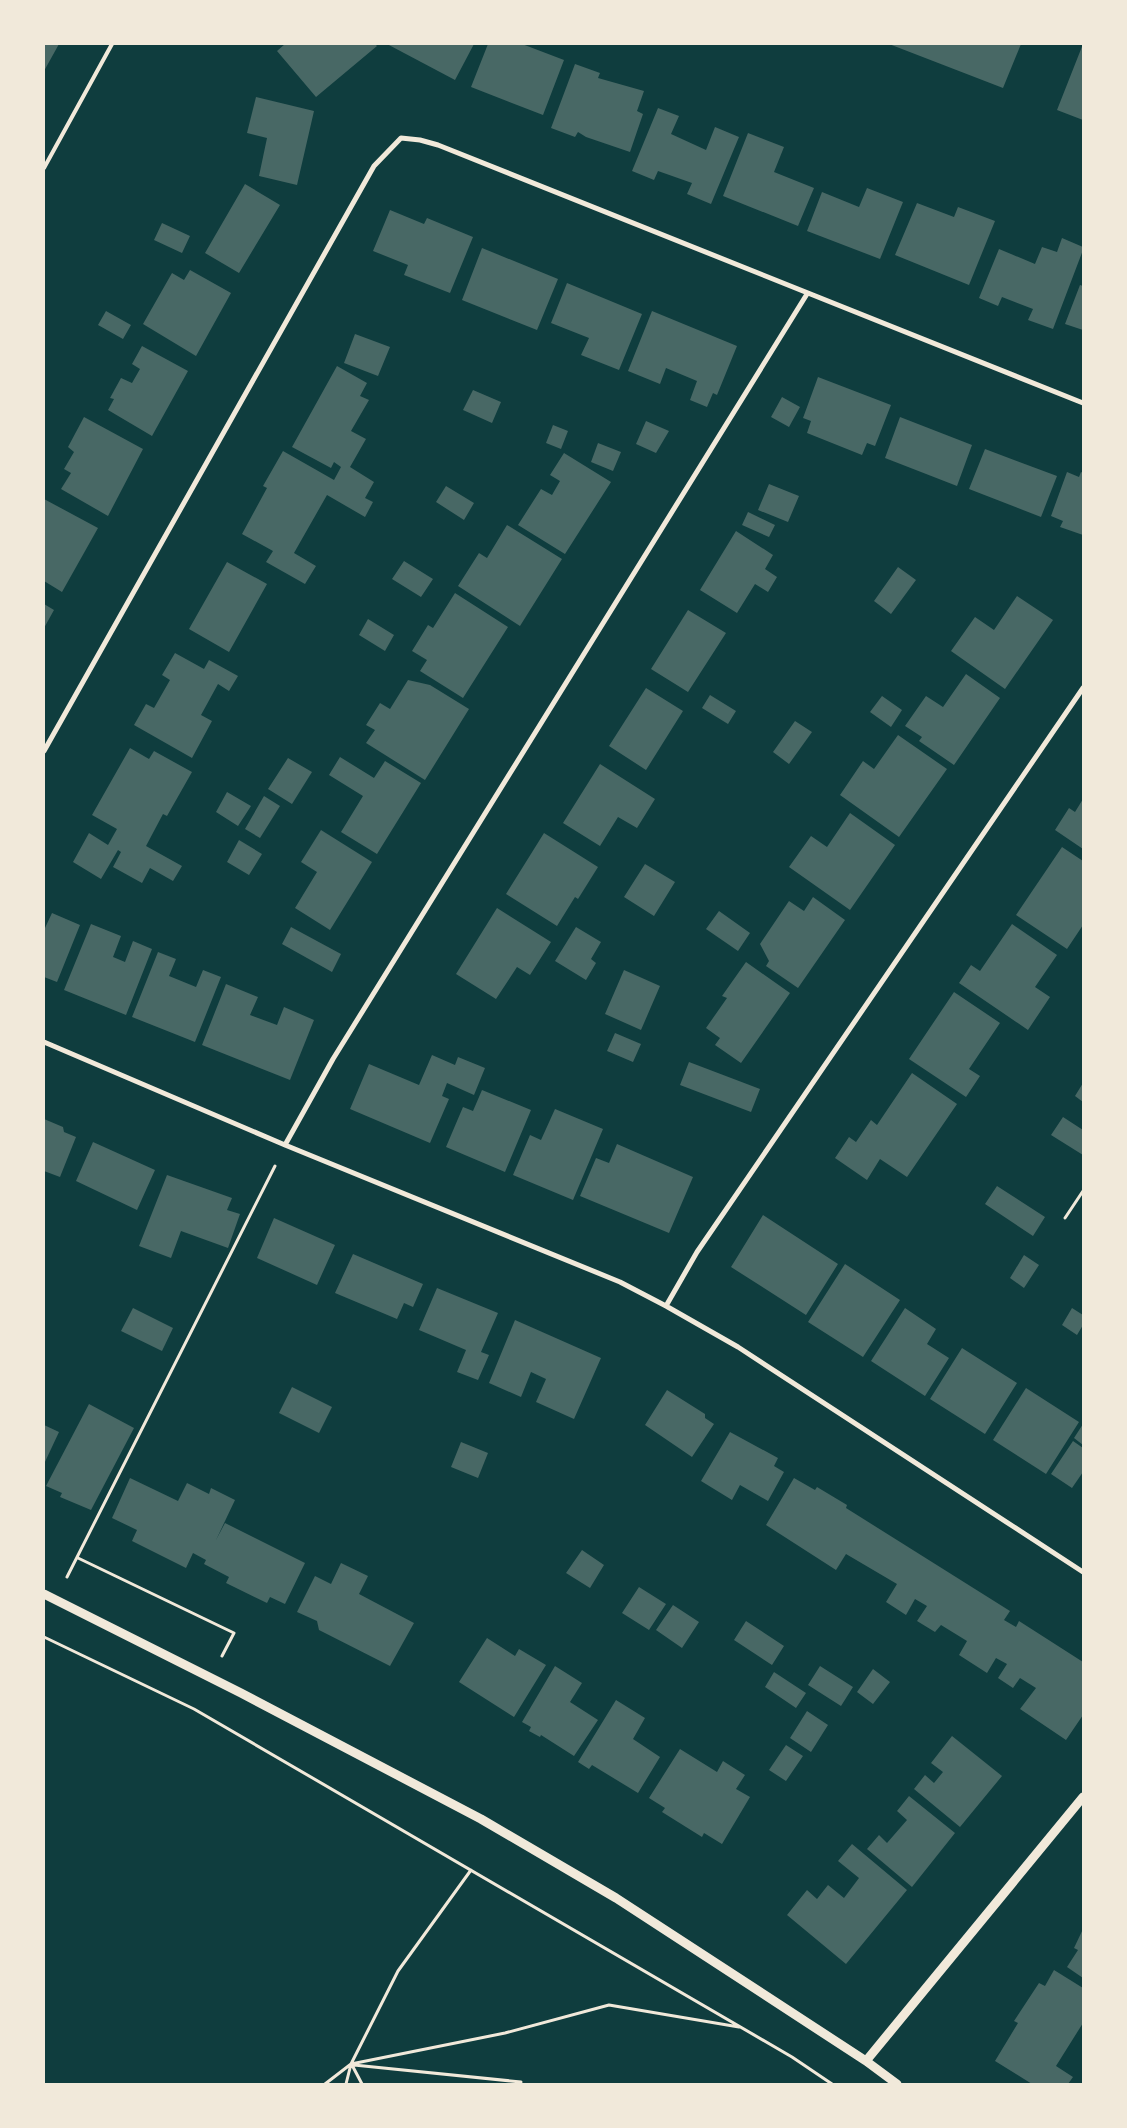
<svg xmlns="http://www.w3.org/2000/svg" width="1127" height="2128" viewBox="0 0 1127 2128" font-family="Montserrat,sans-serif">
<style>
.building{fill:#486865}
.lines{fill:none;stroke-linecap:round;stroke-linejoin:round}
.path{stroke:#f1e9da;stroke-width:3}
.service{stroke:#f1e9da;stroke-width:4}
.minor{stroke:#f1e9da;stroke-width:5}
.tertiary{stroke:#f1e9da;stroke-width:9}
</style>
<rect width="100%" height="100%" fill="#0f3d3e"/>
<!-- building -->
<path class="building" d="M 44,44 L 59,44 L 44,71 Z
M 285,44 L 375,44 L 377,46 L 316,97 L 277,51 Z
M 387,44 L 474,44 L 455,80 Z
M 488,44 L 522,44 L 564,60 L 543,115 L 471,87 Z
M 889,44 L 1021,44 L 1003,88 Z
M 1083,44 L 1083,120 L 1057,110 Z
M 575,64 L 600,73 L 598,78 L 644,91 L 637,111 L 643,114 L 630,152 L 586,137 L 578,132 L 575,137 L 551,128 Z
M 256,97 L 314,111 L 297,185 L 259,176 L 267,138 L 247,133 Z
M 658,108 L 679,116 L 671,134 L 706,150 L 715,127 L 739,137 L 711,204 L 687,194 L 692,183 L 658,171 L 654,180 L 632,171 Z
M 748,133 L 784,147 L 774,172 L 814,188 L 798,226 L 723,196 Z
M 245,184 L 280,205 L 239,273 L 205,253 Z
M 867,188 L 903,202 L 880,259 L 807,231 L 822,192 L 859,207 Z
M 917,203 L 954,217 L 958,207 L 995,221 L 969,285 L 895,255 Z
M 390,210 L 424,224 L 427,218 L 473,237 L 450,293 L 404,275 L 408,265 L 373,251 Z
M 162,223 L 190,236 L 182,253 L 154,240 Z
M 1062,238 L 1083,247 L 1083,250 L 1053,329 L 1028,320 L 1033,309 L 1002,297 L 998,306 L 979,298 L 999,249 L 1035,264 L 1042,247 L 1057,252 Z
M 482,248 L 558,279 L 537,330 L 462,300 Z
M 190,270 L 231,293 L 196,356 L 143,324 L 172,273 L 184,280 Z
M 567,283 L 642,314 L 619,370 L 581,355 L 589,338 L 551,323 Z
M 1080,285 L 1083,286 L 1083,330 L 1065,324 Z
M 106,311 L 131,325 L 123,339 L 98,325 Z
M 652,311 L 737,346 L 717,395 L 713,393 L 707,407 L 690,400 L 697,381 L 666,368 L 660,384 L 628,371 Z
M 355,334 L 390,347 L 378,376 L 344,363 Z
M 142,346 L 188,371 L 152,436 L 108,410 L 114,399 L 110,398 L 121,378 L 132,383 L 140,369 L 132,364 Z
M 337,366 L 367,383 L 360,396 L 369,400 L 351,431 L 366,439 L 350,467 L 374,482 L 365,498 L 373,502 L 365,517 L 327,495 L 294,553 L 316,566 L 305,584 L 266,562 L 273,551 L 242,534 L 267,488 L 263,486 L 283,451 L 334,480 L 341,467 L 334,462 L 331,468 L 292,447 Z
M 818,377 L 891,405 L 875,446 L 867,443 L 862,455 L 807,433 L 811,421 L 803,418 Z
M 473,390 L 501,402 L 492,423 L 463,410 Z
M 782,397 L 800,407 L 789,427 L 771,417 Z
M 84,417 L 143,449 L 108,516 L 61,489 L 71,473 L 64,469 L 74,452 L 68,447 Z
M 900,417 L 972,445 L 957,486 L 885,458 Z
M 646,421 L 669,431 L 656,453 L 636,444 Z
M 553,425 L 568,431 L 561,449 L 546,443 Z
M 598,443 L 621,452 L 613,471 L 591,462 Z
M 985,449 L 1057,476 L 1041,517 L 969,489 Z
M 564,453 L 611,482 L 565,554 L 518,525 L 541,489 L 552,495 L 560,481 L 550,475 Z
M 1067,472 L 1079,477 L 1081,472 L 1083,473 L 1083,535 L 1060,527 L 1063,521 L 1051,516 Z
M 769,484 L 799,496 L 788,522 L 758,510 Z
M 446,486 L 474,503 L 464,520 L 436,502 Z
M 44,499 L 98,528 L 62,592 L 44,581 Z
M 748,512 L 775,525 L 769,537 L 742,525 Z
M 507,525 L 562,559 L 520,626 L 458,586 L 479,553 L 487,558 Z
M 736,531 L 773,555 L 765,569 L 777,577 L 768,592 L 755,584 L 737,613 L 700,590 Z
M 404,561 L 433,579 L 421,597 L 392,579 Z
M 227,562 L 267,584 L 229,652 L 189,629 Z
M 898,567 L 916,580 L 891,614 L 874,601 Z
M 455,593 L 508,627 L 463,698 L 420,671 L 427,660 L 412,651 L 428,625 L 433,628 Z
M 1017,596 L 1053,620 L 1005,689 L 951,651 L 975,617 L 994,630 Z
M 44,604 L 54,610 L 44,628 Z
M 688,610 L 726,633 L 688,692 L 651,669 Z
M 368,619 L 394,635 L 385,651 L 359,635 Z
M 175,653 L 204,669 L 209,660 L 238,676 L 229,691 L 218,684 L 201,715 L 212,721 L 192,758 L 134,725 L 146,704 L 154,708 L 170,680 L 162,675 Z
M 966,674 L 1000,698 L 954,765 L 919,741 L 922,737 L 905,726 L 926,696 L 943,707 Z
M 408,680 L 430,685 L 469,709 L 425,780 L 366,743 L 375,730 L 366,725 L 380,703 L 390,709 Z
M 646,688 L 683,711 L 646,770 L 609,746 Z
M 710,695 L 736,711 L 728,724 L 702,708 Z
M 882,696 L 902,710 L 891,727 L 870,712 Z
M 795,721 L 812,732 L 789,764 L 773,752 Z
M 898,735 L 947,769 L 899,837 L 840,795 L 863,761 L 874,769 Z
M 130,748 L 149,759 L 154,751 L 192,772 L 167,816 L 163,814 L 146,846 L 182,866 L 173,881 L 150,868 L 142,883 L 113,867 L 121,852 L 118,850 L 101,879 L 73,862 L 89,833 L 108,845 L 117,829 L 92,815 Z
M 340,757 L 374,778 L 385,761 L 421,783 L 377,854 L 341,832 L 363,796 L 329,775 Z
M 288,758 L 312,772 L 292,804 L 268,789 Z
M 600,764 L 655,799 L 637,828 L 618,817 L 600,846 L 563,823 Z
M 227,792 L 251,806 L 238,826 L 216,812 Z
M 264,796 L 280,806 L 260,838 L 245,829 Z
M 1083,799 L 1083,849 L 1055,830 L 1069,808 L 1075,812 Z
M 850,813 L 895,845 L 850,910 L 789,867 L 811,836 L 827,847 Z
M 321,830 L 372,862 L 330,930 L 295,908 L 317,872 L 301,862 Z
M 544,833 L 598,867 L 578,899 L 575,897 L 557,926 L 506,894 Z
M 239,840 L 262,854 L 249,875 L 227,862 Z
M 1062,847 L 1083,861 L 1083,925 L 1067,949 L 1016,915 Z
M 645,864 L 675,882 L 654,916 L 624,897 Z
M 813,897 L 845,920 L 798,988 L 766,966 L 769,961 L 760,944 L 789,901 L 804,911 Z
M 497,908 L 551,942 L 530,975 L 517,967 L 496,999 L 456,974 Z
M 719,911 L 750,933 L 738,951 L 706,929 Z
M 52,913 L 80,925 L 57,982 L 44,977 L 44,928 L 45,928 Z
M 91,924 L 121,936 L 113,957 L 125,962 L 133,941 L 152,949 L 126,1015 L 64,990 Z
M 1012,924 L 1057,955 L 1035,987 L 1050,997 L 1028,1030 L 959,983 L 971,965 L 980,971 Z
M 291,927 L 341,954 L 332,972 L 282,944 Z
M 576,927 L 601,942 L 591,959 L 596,963 L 586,980 L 555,961 Z
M 158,952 L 176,959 L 169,976 L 196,987 L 203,970 L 221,977 L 195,1042 L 132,1017 Z
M 746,962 L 790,993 L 741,1063 L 715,1045 L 720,1038 L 706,1028 L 727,998 L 722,996 Z
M 624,970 L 660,986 L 641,1030 L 605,1014 Z
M 226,984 L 258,997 L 250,1015 L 277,1025 L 284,1007 L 314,1020 L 290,1080 L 202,1045 Z
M 954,992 L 1000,1023 L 969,1069 L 980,1076 L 966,1097 L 909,1059 Z
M 615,1033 L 641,1044 L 633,1062 L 607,1051 Z
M 432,1055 L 455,1065 L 458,1057 L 485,1068 L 474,1095 L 447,1083 L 442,1096 L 449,1099 L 430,1143 L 350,1109 L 369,1064 L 419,1085 Z
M 689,1062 L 760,1089 L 751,1112 L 680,1085 Z
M 912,1073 L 957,1104 L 907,1177 L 880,1159 L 867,1180 L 835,1158 L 849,1137 L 856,1142 L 871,1120 L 877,1125 Z
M 1083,1083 L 1083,1102 L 1075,1096 Z
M 482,1090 L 531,1110 L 505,1172 L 446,1147 L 463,1107 L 473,1111 Z
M 555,1109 L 603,1129 L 573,1200 L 513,1175 L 530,1135 L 541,1140 Z
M 1063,1117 L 1083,1130 L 1083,1155 L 1051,1135 Z
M 44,1119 L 63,1127 L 64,1132 L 76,1137 L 60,1177 L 44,1171 Z
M 93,1142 L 155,1170 L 137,1210 L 76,1181 Z
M 617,1144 L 693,1177 L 669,1233 L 580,1196 L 596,1158 L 609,1163 Z
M 167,1175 L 232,1198 L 227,1210 L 240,1214 L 228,1248 L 181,1231 L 171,1258 L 139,1246 Z
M 997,1186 L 1045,1217 L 1033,1236 L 985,1204 Z
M 763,1215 L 838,1264 L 806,1315 L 731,1267 Z
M 274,1218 L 335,1245 L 317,1285 L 257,1258 Z
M 353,1254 L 423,1284 L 413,1307 L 404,1303 L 397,1319 L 335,1293 Z
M 1024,1255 L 1039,1265 L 1024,1288 L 1010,1278 Z
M 845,1264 L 900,1300 L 863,1357 L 808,1322 Z
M 437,1288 L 498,1313 L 481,1352 L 489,1355 L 478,1380 L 457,1372 L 466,1350 L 419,1330 Z
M 133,1308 L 173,1328 L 162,1351 L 121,1331 Z
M 905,1308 L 936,1329 L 927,1344 L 949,1358 L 925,1396 L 871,1361 Z
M 1072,1308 L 1083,1315 L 1083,1325 L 1077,1335 L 1062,1325 Z
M 515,1320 L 601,1358 L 574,1419 L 536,1402 L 546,1379 L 531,1372 L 521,1397 L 489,1383 Z
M 962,1348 L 1017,1383 L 985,1434 L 930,1399 Z
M 292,1387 L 332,1407 L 319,1433 L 279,1413 Z
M 1026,1388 L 1079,1422 L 1046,1474 L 993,1440 Z
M 667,1390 L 705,1414 L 705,1418 L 714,1424 L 692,1457 L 645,1425 Z
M 89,1404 L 134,1428 L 91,1510 L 60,1497 L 62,1493 L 46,1486 Z
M 1083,1424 L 1083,1445 L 1074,1438 Z
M 44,1425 L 59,1432 L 44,1464 Z
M 730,1432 L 778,1458 L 774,1466 L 784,1472 L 768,1501 L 740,1485 L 732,1500 L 701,1481 Z
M 1073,1441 L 1083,1448 L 1083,1472 L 1072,1488 L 1051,1474 Z
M 461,1442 L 488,1453 L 478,1478 L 451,1467 Z
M 130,1478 L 178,1501 L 187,1483 L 209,1494 L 211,1488 L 235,1500 L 216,1540 L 225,1523 L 305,1563 L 285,1604 L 270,1597 L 267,1603 L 226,1583 L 229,1577 L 204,1564 L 206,1560 L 193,1553 L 186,1568 L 132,1541 L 137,1530 L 112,1518 Z
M 794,1478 L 815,1490 L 817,1487 L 847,1505 L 846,1508 L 1010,1611 L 1004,1620 L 1016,1627 L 1019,1621 L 1083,1662 L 1083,1715 L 1066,1740 L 1020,1709 L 1036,1688 L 1020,1678 L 1013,1688 L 998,1678 L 1007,1664 L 996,1658 L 987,1673 L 959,1655 L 967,1641 L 941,1625 L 935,1632 L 917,1621 L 927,1606 L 915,1599 L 906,1615 L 886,1602 L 897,1584 L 846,1554 L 836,1570 L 766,1525 Z
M 582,1550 L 604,1565 L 590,1588 L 566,1573 Z
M 341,1563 L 368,1576 L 359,1594 L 414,1623 L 390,1666 L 319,1630 L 317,1621 L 297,1612 L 315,1576 L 331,1584 Z
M 639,1587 L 666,1604 L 649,1630 L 622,1613 Z
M 673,1605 L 699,1622 L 682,1648 L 656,1630 Z
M 746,1621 L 784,1646 L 772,1665 L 734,1640 Z
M 487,1638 L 515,1656 L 519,1649 L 546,1665 L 514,1717 L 459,1682 Z
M 555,1666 L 582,1683 L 570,1702 L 598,1720 L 574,1756 L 541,1735 L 540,1737 L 529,1731 L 531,1727 L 522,1722 Z
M 820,1666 L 853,1687 L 841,1706 L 808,1685 Z
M 873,1669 L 890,1682 L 873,1704 L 857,1692 Z
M 774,1672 L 806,1693 L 796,1708 L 765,1687 Z
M 616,1700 L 645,1718 L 633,1739 L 660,1757 L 638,1793 L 592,1765 L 589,1769 L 578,1762 Z
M 807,1711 L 828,1725 L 811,1752 L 790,1738 Z
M 952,1736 L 1002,1776 L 960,1827 L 914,1789 L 925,1775 L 934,1783 L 943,1772 L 931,1763 Z
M 786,1745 L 803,1756 L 786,1781 L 769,1770 Z
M 680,1749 L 717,1772 L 723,1761 L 745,1775 L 736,1789 L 750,1797 L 722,1844 L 704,1833 L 702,1837 L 662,1812 L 665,1808 L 649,1798 Z
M 909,1796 L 955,1833 L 912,1887 L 867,1849 L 879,1835 L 887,1843 L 907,1820 L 897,1811 Z
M 852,1844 L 907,1890 L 846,1964 L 787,1915 L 807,1890 L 817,1899 L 828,1885 L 844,1898 L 859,1878 L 838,1861 Z
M 1083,1929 L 1083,1978 L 1067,1967 L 1078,1950 L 1074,1948 Z
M 1054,1970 L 1083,1988 L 1083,2023 L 1056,2066 L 1073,2077 L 1068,2084 L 1032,2084 L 995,2061 L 1018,2023 L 1014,2021 L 1039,1983 L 1045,1986 Z"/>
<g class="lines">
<!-- path -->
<path class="path" d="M 1065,1218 L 1083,1191
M 78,1558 L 234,1633 L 222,1656
M 67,1577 L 275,1166
M 44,1637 L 194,1709 L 792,2057 L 832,2084
M 352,2065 L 362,2084
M 354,2065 L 521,2082
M 325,2084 L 351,2064 L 505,2033 L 609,2005 L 739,2027
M 346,2084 L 351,2064 L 398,1971 L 471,1870"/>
<!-- service -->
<path class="service" d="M 44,168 L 112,44"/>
<!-- minor -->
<path class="minor" d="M 44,751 L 374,166 L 401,138 L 420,140 L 438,145 L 1083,403
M 44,1042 L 285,1145 L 620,1282 L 666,1306 L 738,1347 L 1083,1572
M 285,1145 L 333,1059 L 807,294
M 666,1306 L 697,1252 L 1083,688"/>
<!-- tertiary -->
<path class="tertiary" d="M 44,1594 L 241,1693 L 481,1819 L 616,1898 L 866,2061 L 897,2084
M 866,2061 L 1083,1797"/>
</g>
<!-- border -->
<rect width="1127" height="2128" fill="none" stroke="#f1e9da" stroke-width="90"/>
</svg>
